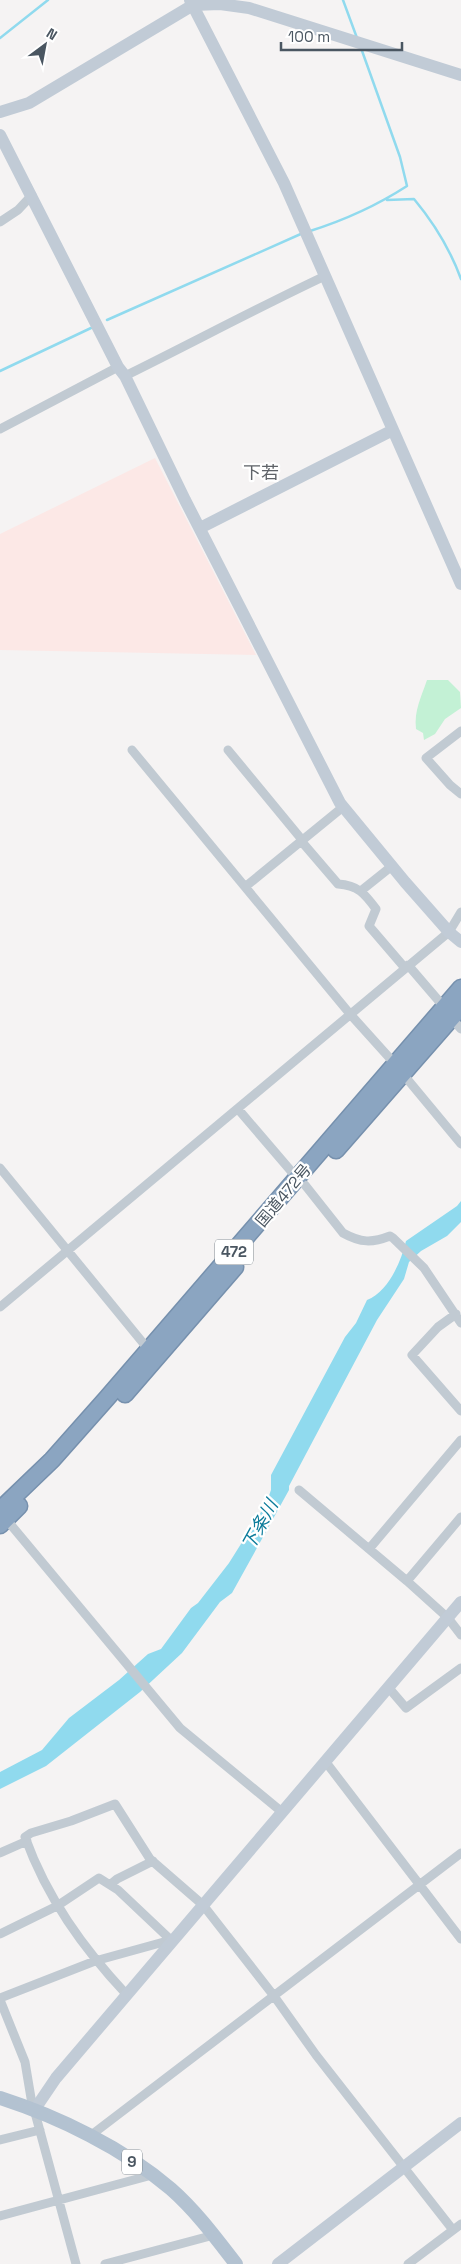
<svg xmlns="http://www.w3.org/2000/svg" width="461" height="2264" viewBox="0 0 461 2264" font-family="'Space Grotesk','Noto Sans JP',sans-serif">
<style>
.medical{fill:#fce8e6}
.green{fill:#c3f1d5}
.water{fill:#90daee}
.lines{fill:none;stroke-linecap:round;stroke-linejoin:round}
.stream{stroke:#90daee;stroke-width:2.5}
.highway-casing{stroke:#7690ad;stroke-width:19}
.street{stroke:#c1cad2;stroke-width:9}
.secondary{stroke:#c1cbd6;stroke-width:12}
.primary{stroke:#b3c2d1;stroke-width:14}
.highway{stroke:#8ba5c1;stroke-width:16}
.labels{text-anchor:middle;stroke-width:4.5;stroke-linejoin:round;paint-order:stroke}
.shield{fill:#fff;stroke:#808990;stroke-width:1}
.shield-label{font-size:15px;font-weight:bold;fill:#4a5661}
.street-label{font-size:16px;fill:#4a5661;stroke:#fff}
.neighbourhood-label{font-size:18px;fill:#5f6368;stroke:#fff}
.water-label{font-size:18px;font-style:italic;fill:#0c7c9b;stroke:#fff}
</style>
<rect width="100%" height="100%" fill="#f5f3f3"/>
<!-- medical -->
<path class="medical" d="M 155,458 L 256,655 L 0,650 L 0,534 Z"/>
<!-- green -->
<path class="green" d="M 427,680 L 448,680 L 460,692 L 461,708 L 445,719 L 435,734 L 424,740 L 423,733 L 416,729 C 414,710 421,698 427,680 Z"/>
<!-- water -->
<path class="water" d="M 461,1201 L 461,1222 L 447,1236 L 421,1251 L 409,1262 L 404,1279 L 377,1320 L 289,1486 L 289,1490 L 232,1593 L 220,1602 L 182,1653 L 140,1692 L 46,1766 L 0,1789 L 0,1772 L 42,1750 L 69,1718 L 119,1680 L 148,1654 L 161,1649 L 191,1608 L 198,1603 L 229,1563 L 266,1504 L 271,1490 L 271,1475 L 345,1337 L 356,1323 L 367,1300 C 388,1292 401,1262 406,1241 L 457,1206 Z"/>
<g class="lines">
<!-- stream -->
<path class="stream" d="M 343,0 L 357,38
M 0,38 L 48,0
M 387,200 L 414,199 C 434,223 450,249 461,279
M 310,231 C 345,220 376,206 407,186 L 400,157 L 361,48
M 107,320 L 303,233
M 0,371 L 91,328"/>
<defs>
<path id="highway" d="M 336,1150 L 461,1007
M 125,1394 L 235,1267
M 0,1510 L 52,1460 L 107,1398 L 461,988
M 0,1525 L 19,1506"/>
</defs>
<!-- highway casing -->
<use href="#highway" class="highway-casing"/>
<!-- street -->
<path class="street" d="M 0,222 L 18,210 L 32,195
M 125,376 C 192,343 257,308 325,276
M 0,429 L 118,367
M 461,731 L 426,758 L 450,785 L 461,794
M 132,750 L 350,1014 L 395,1064
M 228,750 L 303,841
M 302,842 L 338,884 C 358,885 365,894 376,909 L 369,926 L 405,968
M 245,887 L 343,807
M 362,890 L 392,866
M 408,965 L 444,1007
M 451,1018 L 461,1029
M 403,1074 L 461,1144
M 238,1109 L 297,1178
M 0,1168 L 148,1349
M 305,1185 L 343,1233 C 361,1243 372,1243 390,1236 L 393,1238 L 424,1268 L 461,1323
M 0,1307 L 449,932 L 461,912
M 456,1314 L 438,1327 L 412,1355 L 461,1411
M 299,1490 L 407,1581 L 448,1618 L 461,1635
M 6,1519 L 180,1728 L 282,1812
M 369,1549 L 461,1440
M 407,1581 L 461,1517
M 388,1687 L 406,1708 L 461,1668
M 325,1761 L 461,1939
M 0,1853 L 27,1841
M 111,1884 L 117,1879 L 153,1861
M 0,1934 L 57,1906 L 99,1878 L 118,1890 L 173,1942
M 127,1995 C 83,1948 47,1898 25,1837 L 31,1833 L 71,1821 L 115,1804 L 150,1859 L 203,1905 L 274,1996 L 316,2055 L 453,2230
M 0,1998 L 95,1961 L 171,1940
M 0,2000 L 25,2062 L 31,2098 L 76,2264
M 90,2136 L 461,1853
M 0,2140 L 40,2130
M 0,2216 L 152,2175
M 105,2264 L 214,2235
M 408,2264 L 461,2224"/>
<!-- secondary -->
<path class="secondary" d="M 190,0 L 284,183 L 461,584
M 0,112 L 29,103 L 193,5 L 220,4 L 249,8 L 461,75
M 0,135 L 118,367 L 125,376 L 185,500 L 340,803 L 405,882 L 449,932 L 461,942
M 200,528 L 393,430
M 35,2109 L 56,2078 L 461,1602
M 278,2264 L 461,2123"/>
<!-- primary -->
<path class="primary" d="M 0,2098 C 59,2117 123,2148 171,2189 C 196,2211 216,2238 236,2264"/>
<!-- highway -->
<use href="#highway" class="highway"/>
</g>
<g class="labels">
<!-- shield labels -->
<g class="shield">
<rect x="215" y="1239.5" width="38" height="25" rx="4"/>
<rect x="122" y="2149.5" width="20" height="25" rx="4"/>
</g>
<g class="shield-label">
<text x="234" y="1257">472</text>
<text x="132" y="2167">9</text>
</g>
<!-- street labels -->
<g class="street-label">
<text transform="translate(283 1195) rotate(-50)" y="6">国道472号</text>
</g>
<!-- neighbourhood labels -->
<g class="neighbourhood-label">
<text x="261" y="479">下若</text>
</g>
<!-- water labels -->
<g class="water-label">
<text transform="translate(260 1525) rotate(-61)" y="6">下条川</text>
</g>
</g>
<!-- north arrow -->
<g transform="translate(45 45) rotate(32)" stroke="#ffffff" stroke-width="4" paint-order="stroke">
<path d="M0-4L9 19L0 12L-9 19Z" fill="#4a5661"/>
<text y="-8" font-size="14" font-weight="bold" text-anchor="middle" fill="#4a5661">N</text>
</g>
<!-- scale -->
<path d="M281 42v8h121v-8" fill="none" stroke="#4a5661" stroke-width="2.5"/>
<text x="288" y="42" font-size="15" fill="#4a5661" stroke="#ffffff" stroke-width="4" paint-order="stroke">100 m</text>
</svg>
